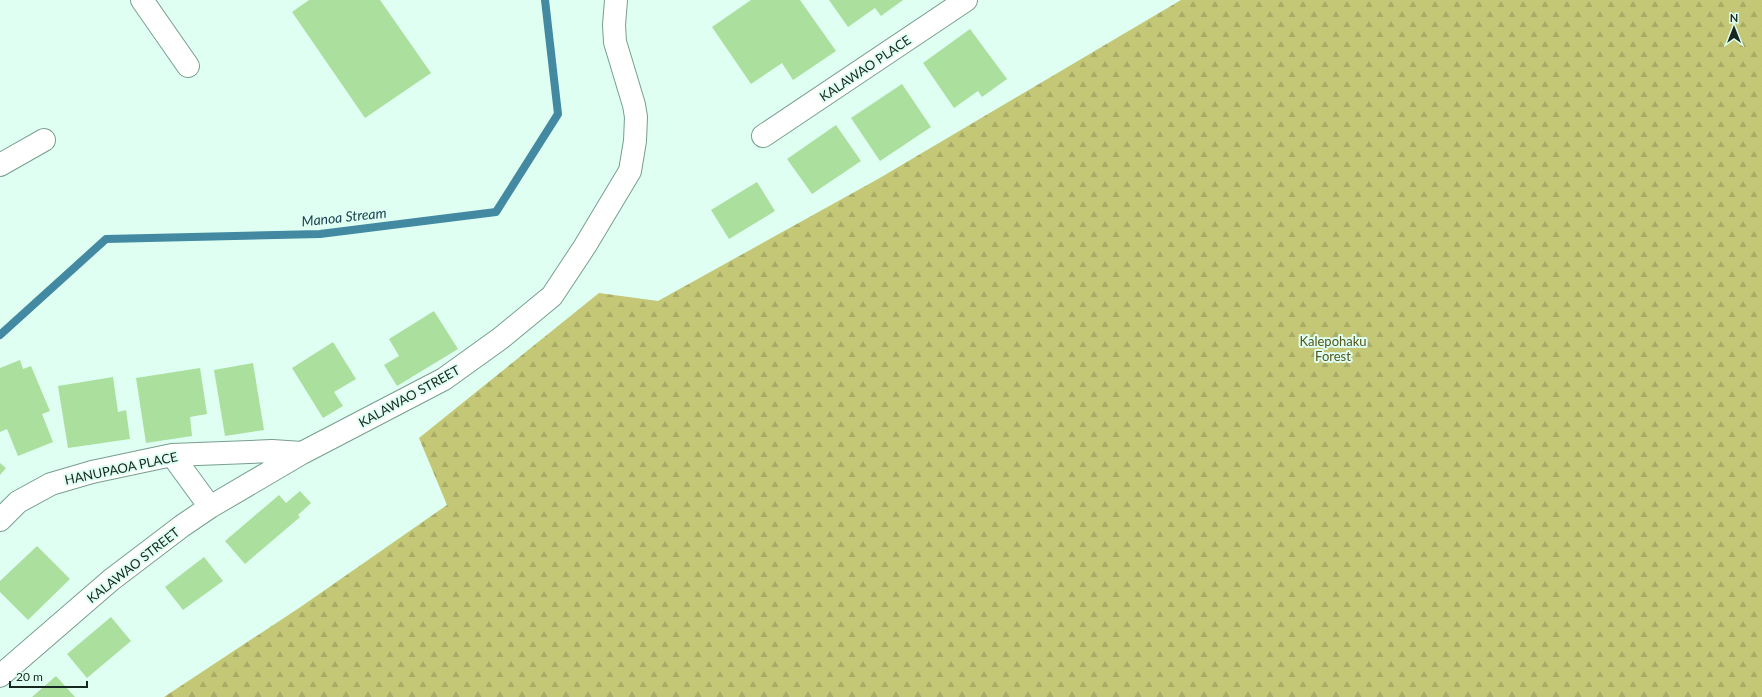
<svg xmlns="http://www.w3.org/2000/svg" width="1762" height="697" viewBox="0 0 1762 697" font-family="Lato,sans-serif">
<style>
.forest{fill:url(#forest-firs)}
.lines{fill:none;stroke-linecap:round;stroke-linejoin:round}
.stream{stroke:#4389a2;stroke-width:8}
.building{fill:#abdf9e}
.minor-casing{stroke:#789e8f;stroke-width:24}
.minor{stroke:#fff;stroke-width:22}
.labels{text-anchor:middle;stroke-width:4;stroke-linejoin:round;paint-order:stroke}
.street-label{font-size:13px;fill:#172721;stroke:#defff1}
.park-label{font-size:13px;fill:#55561a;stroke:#defff1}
.water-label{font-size:14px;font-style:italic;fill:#174151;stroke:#defff1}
</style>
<defs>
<pattern id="forest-firs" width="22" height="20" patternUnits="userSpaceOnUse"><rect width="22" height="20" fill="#c4c776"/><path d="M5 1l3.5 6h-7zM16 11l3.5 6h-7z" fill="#a8ab66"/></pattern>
</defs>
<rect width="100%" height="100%" fill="#defff1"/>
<!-- forest -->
<path class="forest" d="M 1181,0 L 1762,0 L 1762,697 L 164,697 L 302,606 L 447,505 L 419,438 L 599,293 L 658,301 L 878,179 Z"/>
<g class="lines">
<!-- stream -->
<path class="stream" d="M 0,335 L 106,239 L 320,234 L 496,212 L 558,114 L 545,0"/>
</g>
<!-- building -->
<path class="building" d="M 309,0 L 380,0 L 431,73 L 365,118 L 292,12 Z
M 751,0 L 800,0 L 836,51 L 793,80 L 782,63 L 751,84 L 712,27 Z
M 829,0 L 903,0 L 881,16 L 875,8 L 848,27 Z
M 970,29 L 1007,79 L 982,97 L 978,91 L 954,108 L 923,63 Z
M 902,84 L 931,127 L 880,161 L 851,118 Z
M 836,125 L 861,161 L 812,194 L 787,159 Z
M 757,182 L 775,211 L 729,239 L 711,210 Z
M 434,311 L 458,349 L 397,386 L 384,365 L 399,356 L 389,339 Z
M 333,342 L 356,379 L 334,392 L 343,406 L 323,418 L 292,368 Z
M 20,360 L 23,369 L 31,366 L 50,411 L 42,414 L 53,442 L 18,456 L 7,429 L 0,432 L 0,368 Z
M 253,363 L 264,430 L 225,436 L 214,370 Z
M 200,368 L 207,414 L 190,417 L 192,436 L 146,443 L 136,378 Z
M 113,377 L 118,412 L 126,410 L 130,439 L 68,448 L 58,386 Z
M 0,463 L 6,468 L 0,475 Z
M 300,491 L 311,503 L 298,515 L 300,517 L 245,564 L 225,541 L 279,495 L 286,503 Z
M 37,546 L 70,579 L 28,620 L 0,592 L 0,581 Z
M 204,557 L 223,581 L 183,610 L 165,587 Z
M 111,617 L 131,641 L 87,678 L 67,654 Z
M 56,676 L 75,697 L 32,697 Z"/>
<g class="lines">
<defs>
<path id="minor" d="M 142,0 L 188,66
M 763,136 L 966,0
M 0,165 L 44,140
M 172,455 L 210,507
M 0,520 L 18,502 L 51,484 L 92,472 L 172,455 L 272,451 L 302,453
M 0,676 L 111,580 L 182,526 L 210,507 L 302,453 L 444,379 L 501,338 L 552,296 L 585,246 L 630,171 L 635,141 L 636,117 L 634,105 L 615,42 L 614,25 L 616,0"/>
</defs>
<!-- minor casing -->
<use href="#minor" class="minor-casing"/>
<!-- minor -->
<use href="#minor" class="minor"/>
</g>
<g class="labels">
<!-- street labels -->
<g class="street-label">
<text transform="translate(865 68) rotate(-34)" y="5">KALAWAO PLACE</text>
<text transform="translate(409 396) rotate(-29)" y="5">KALAWAO STREET</text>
<text transform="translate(121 468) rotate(-12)" y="5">HANUPAOA PLACE</text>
<text transform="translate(133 565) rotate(-38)" y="5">KALAWAO STREET</text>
</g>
<!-- park labels -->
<g class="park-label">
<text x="1333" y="346">Kalepohaku<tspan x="1333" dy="15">Forest</tspan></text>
</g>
<!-- water labels -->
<g class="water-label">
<text transform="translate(344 217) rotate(-6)" y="5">Manoa Stream</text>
</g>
</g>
<!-- north arrow -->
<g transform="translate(1734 28)" stroke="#defff1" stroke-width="3" paint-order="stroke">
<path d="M0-3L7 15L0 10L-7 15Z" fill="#172721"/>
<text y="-6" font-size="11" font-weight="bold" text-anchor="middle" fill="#172721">N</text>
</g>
<!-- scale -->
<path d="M10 681v6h77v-6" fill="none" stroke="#172721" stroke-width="2"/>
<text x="16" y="681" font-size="12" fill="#172721" stroke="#defff1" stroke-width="3" paint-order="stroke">20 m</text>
</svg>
